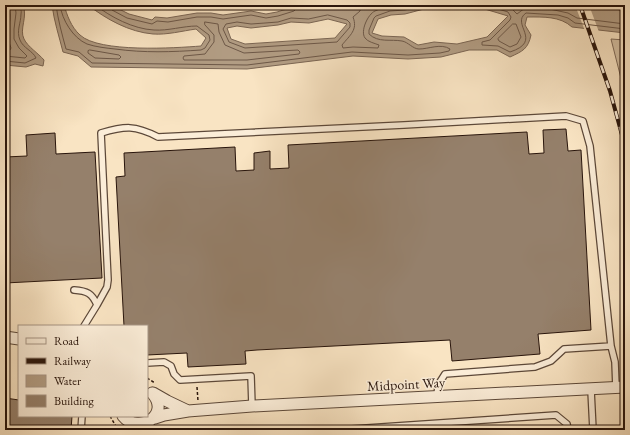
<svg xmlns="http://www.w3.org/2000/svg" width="630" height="435" viewBox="0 0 630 435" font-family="'EB Garamond',serif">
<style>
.green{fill:#d5c1a4;stroke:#7e6a58}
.water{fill:#b29d84;stroke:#7b6654;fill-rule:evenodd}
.pier{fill:#f9e4c3}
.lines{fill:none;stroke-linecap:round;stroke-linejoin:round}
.shore{stroke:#6d5848;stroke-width:1}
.building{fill:#95806b;stroke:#28140b}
.lane-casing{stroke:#5c4839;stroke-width:8}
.street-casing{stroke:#5c4839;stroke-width:13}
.path{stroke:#28140b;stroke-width:1.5;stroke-dasharray:3 2;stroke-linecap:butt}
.lane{stroke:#fbedd8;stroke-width:5.5}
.street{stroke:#fbedd8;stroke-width:11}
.rail-casing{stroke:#28140b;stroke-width:4}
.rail{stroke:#fbedd8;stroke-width:2.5;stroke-dasharray:8;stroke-linecap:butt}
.labels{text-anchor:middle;stroke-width:3;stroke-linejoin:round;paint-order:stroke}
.street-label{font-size:14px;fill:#28140b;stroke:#fbedd8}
</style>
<rect width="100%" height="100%" fill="#f9e4c3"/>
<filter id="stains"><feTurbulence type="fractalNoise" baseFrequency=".005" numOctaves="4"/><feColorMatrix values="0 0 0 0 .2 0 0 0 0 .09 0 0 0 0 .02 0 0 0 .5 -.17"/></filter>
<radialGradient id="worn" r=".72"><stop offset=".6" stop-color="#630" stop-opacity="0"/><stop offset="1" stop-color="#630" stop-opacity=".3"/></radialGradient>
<!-- green -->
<path class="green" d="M 611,39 L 625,40 L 625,94 Z"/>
<!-- water -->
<path class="water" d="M 5,5 L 23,5 C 28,17 19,29 24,39 C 28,47 38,53 44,60 L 43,66 L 35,64 L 26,67 L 5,65 Z
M 52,5 L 64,5 C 67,15 71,27 80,35 C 99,53 175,48 201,46 L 206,38 L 196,29 C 182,31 167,35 153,34 C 129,32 106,19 88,5 L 111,5 L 129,14 L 152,20 L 155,17 L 167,18 L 197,13 L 211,13 L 223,15 L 251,11 L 266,14 L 277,12 L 293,7 L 309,6 L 346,8 L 363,5 L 457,5 L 424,9 L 405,14 L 391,15 L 378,19 L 372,33 L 382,36 L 404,37 L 418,45 L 434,42 L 457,44 L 487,37 L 508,16 L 478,7 L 463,5 L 541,5 L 561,6 L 567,5 L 596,5 L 625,11 L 625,33 L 572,27 C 560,16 543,17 527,17 L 525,25 L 531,35 C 528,49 523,51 510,57 L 497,50 L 469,50 L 441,57 L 408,59 L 353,56 L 247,69 L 91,67 L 78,56 L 63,52 C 59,36 54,21 52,5 ZM 328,19 L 347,24 L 335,38 L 245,44 L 231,39 L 227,28 L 237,26 L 251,28 L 278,25 L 291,22 L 309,23 Z"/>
<!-- pier -->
<path class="pier" d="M 575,5 L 589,5 L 599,32 L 585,31 Z"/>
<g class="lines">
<!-- shore -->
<path class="shore" d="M 56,5 C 58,20 62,34 66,49 L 79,52 L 92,63 L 247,65 L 352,52 L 408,55 L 440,53 L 449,51 L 450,49 C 441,43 429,49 419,49 C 413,49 408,42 402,41 C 391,39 378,43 369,34 L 369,30 L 374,18 L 376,16 L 390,11 L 405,10 L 426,5
M 60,5 C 62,20 73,38 87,44 C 96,47 106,48 115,49 C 144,53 172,52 201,50 L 205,48 L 210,40 L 209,35 L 197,26 C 183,26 168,31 154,30 C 133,29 111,17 95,5
M 110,5 L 112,10 L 127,18 L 152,24 L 157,21 L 168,22 L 197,17 L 211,17 L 223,19 L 251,15 L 266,18 L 278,16 L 294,11 L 297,8 L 297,5
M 361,5 L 360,11 L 353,17 C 358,30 350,35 342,45 L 343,48 L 353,47 L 378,48 L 379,45 C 374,43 368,42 365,38 C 360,31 368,14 375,11 C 385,6 396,7 406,5
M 485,5 L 508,12 L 511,17 L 510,20 L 490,40 L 482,42 L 482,45 L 498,46 L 510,52 C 544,41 510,24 526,13 L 558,15 L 568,18 L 575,23 L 625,29
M 502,5 L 511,8 L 517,14 L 525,8 L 545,8 L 568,13 L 577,18 L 625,24
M 328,15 L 347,20 L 350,23 L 350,27 L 337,42 L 245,48 L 229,42 L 223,29 L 226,24 L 237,22 L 251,24 L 265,23 L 278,22 L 291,18 L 308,19 Z
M 205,22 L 218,24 L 219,32 L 225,45 L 244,53 L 298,50 L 300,52 L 299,54 L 247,60 L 184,60 L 183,58 L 184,56 L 205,54 L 214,42 L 214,35 L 205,25 Z
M 513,24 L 516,24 L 521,37 L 517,44 L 510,47 L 499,41 L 498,39 Z
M 5,50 L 10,50 L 11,48 C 5,33 10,29 10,15 C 10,12 9,8 9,5
M 90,50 L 119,55 L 121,57 L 119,59 L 95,58 L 88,53 L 88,51 Z
M 5,56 L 25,58 L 27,56 L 19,48 L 14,39 L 14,29 L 16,13 L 15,5
M 5,61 L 25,63 L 36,58 C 33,51 23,48 20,40 C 16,31 21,23 21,14 C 22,11 20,8 20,5"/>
</g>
<!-- building -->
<path class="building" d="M 566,129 L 568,151 L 581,150 L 591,330 L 538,334 L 540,354 L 452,361 L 450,340 L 257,350 L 245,351 L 246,364 L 188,367 L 187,353 L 147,355 L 147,326 L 124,326 L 116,177 L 125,176 L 124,153 L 235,147 L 236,171 L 254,170 L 254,153 L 270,151 L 270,169 L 289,168 L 288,145 L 527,132 L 529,154 L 544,153 L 543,130 Z
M 55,133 L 56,154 L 95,152 L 102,278 L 5,283 L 5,157 L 27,156 L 26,135 Z
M 5,398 L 19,400 L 19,416 L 72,416 L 71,430 L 5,430 Z"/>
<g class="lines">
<defs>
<path id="lane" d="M 74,290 C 87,291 92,293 97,305 L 84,326
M 97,305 L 107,287 L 108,280 L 101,133 C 125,126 135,125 158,137 L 404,125 L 566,116 L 583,121 L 590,146 L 611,346 L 615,362 L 616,388
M 147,363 L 164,362 L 171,366 L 174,374 L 180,380 L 251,376 L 252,406
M 591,390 L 593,430
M 437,397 L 438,385 L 445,374 L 535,367 L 551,361 L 564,349 L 611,346
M 81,430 L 82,416
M 337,430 L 556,415 L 567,424 L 568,430"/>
<path id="street" d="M 5,337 L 19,339
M 153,393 L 167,401 L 188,411
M 123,416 C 138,435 172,415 152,393
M 155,418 L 164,415 L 188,411 L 252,406 L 625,387"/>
</defs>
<!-- lane casing -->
<use href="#lane" class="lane-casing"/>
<!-- street casing -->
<use href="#street" class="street-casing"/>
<!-- path -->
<path class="path" d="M 147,378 L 155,383
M 197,387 L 198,401
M 110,416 L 118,430"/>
<!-- lane -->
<use href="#lane" class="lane"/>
<!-- street -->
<use href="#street" class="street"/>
<defs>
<path id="rail" d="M 580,5 L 610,91 L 625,146"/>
</defs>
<!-- rail casing -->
<use href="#rail" class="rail-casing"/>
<!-- rail -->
<use href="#rail" class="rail"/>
</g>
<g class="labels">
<!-- street labels -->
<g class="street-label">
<text transform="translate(406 384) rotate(-3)" y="5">Midpoint Way</text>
</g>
</g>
<!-- margin -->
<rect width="630" height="435" fill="none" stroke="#f9e4c3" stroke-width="20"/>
<rect x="6" y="6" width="618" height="423" fill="none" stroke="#28140b" stroke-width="2"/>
<rect x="10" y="10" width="610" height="415" fill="none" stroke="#28140b"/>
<!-- legend -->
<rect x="18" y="325" width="130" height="92" fill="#fbedd8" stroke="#a79686"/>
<rect x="26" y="338" width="20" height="6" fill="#fbedd8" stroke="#a79686"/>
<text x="54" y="345" font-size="12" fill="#28140b">Road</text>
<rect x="26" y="358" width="20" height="6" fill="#28140b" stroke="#a79686"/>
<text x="54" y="365" font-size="12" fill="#28140b">Railway</text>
<rect x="26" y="375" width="20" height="12" fill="#b29d84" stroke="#a79686"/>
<text x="54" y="385" font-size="12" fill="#28140b">Water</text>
<rect x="26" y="395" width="20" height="12" fill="#95806b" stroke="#a79686"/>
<text x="54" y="405" font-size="12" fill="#28140b">Building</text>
<rect width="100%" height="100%" filter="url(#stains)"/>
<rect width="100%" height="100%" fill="url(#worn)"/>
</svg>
